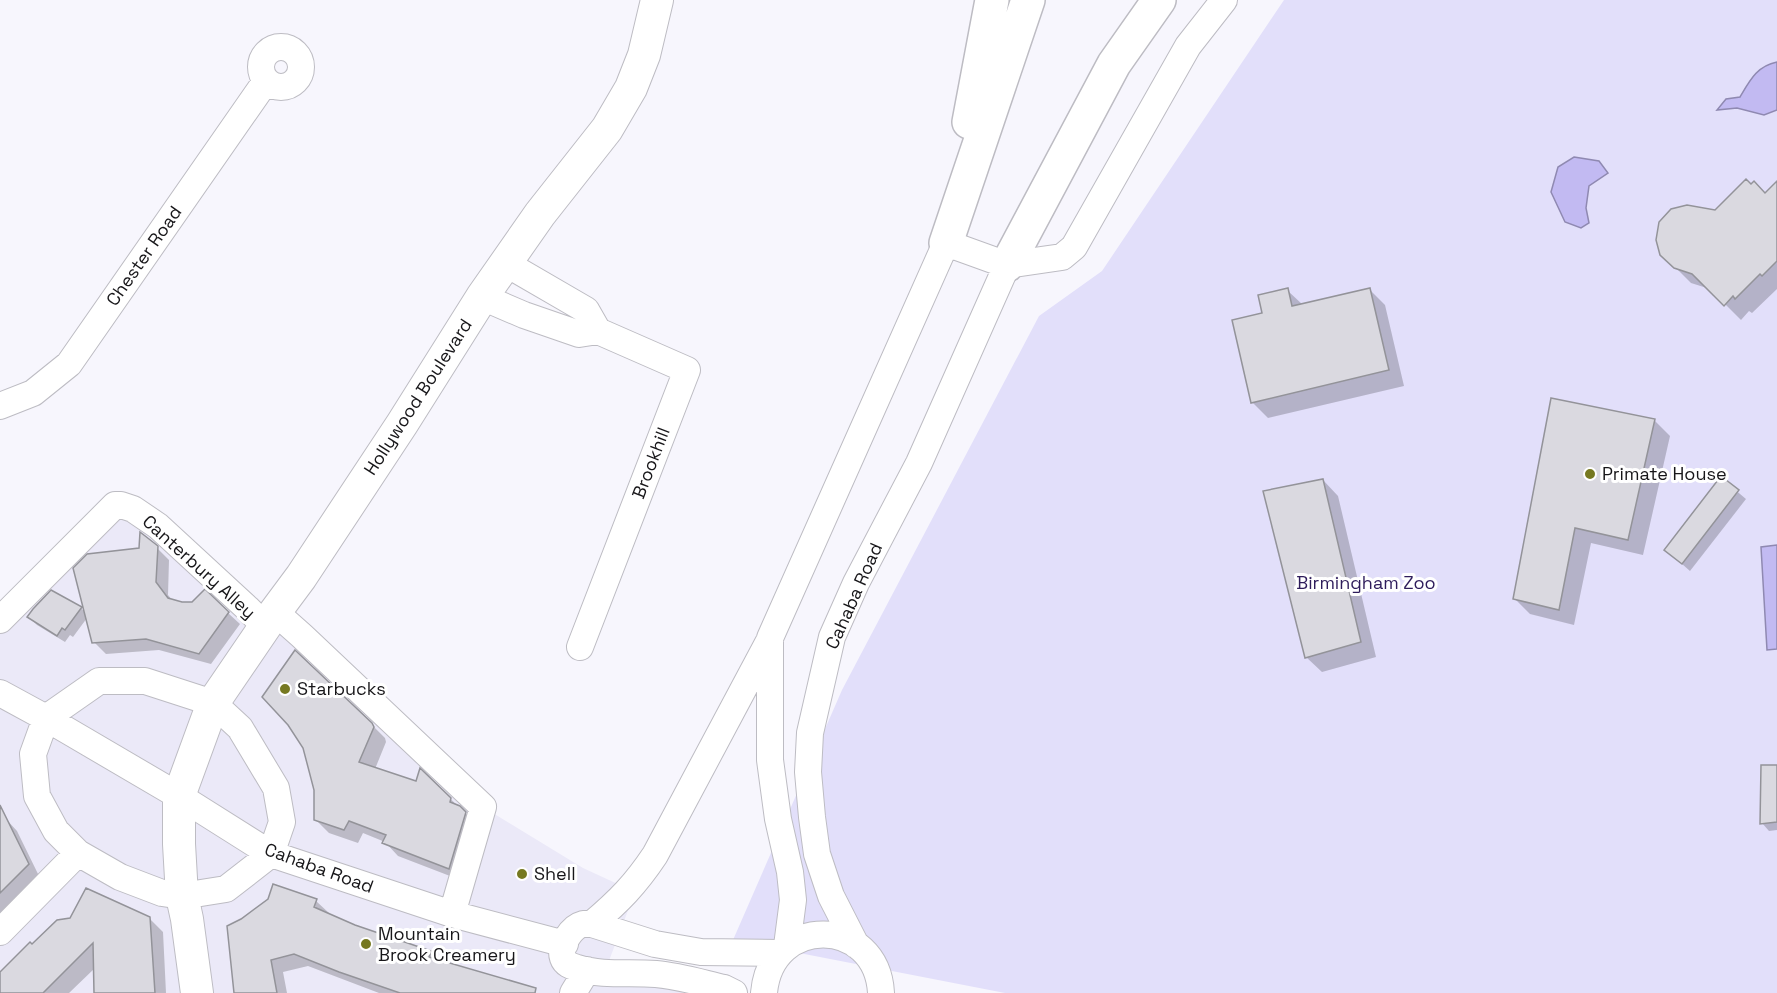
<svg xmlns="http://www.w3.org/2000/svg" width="1777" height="993" viewBox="0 0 1777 993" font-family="'Space Grotesk',sans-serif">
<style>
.built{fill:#ebe9f8}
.green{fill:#e2dffa}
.water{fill:#c2baf2;stroke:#8f89b1;stroke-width:1.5}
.shadow{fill:#0003}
.building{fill:#dad9e0;stroke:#939399;stroke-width:1.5}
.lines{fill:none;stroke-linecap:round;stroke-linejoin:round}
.minor-casing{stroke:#bdbcc3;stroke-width:28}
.major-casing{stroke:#bdbcc3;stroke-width:34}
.highway-casing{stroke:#bdbcc3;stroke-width:36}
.minor{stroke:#fff;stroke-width:26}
.major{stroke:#fff;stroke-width:32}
.highway{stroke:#fff;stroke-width:33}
.poi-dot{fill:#767921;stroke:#fff;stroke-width:2}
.labels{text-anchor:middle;stroke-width:6;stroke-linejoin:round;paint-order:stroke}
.street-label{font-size:18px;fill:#171619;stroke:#fff}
.poi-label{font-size:18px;fill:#171619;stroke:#fff;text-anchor:start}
.park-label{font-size:18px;fill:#2e1c5b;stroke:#fff}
</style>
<rect width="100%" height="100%" fill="#f7f6fd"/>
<!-- built -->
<path class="built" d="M 114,505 L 158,526 L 483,807 L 583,868 L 635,892 L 607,966 L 727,993 L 0,993 L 0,620 Z"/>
<!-- green -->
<path class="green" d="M 1284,0 L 1777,0 L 1777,993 L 1005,993 L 733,940 L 842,690 L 1039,316 L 1102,271 Z"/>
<!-- water -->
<path class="water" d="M 1777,62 L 1777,110 L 1764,115 L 1737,108 L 1717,110 L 1726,99 L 1740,97 C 1750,80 1757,66 1777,62 Z
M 1574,157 L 1599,161 L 1608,173 L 1589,186 L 1586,208 L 1589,223 L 1581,228 L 1565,222 L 1551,192 L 1558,167 Z
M 1777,545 L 1777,649 L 1767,650 L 1761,547 Z"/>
<!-- shadow -->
<path class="shadow" d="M 1777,191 L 1777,289 L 1752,313 L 1749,311 L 1741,320 L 1710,289 L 1691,283 L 1662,254 L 1715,212 Z
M 1369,289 L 1385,305 L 1404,386 L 1268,418 L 1252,402 L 1263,314 L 1287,290 L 1303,305 Z
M 1654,420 L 1670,436 L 1643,555 L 1591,543 L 1574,625 L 1530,614 L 1514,598 Z
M 1721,478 L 1746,499 L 1690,571 L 1666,550 Z
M 1323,480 L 1338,496 L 1376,657 L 1322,672 L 1306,657 Z
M 157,548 L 169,560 L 168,595 L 172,600 L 228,613 L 240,624 L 211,664 L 159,650 L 106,654 L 94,642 L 87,618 L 73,637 L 70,635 L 65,642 L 37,625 L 29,617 L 51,592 L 81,608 L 86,614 Z
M 371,724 L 385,738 L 386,742 L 375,769 L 417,783 L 421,771 L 479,826 L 463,881 L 398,856 L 385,842 L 363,833 L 358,843 L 329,833 L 315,819 Z
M 1777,779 L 1777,830 L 1769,831 L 1762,823 Z
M 6,819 L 17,831 L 39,876 L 0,916 L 0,825 Z
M 274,886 L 316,901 L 329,913 L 329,915 L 355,926 L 430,953 L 438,961 L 514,993 L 379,993 L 308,966 L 283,972 L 287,993 L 238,993 L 242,921 L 270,900 Z
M 149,918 L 163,932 L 166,993 L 95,993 L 95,968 L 69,993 L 0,993 L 0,974 L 32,946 Z"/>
<!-- building -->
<path class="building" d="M 1746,179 L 1751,184 L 1754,181 L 1765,193 L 1777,181 L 1777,261 L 1762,276 L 1760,274 L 1735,299 L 1733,296 L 1724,306 L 1692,274 L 1674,268 L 1660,255 L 1656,240 L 1659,222 L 1671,209 L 1687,205 L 1715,210 Z
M 1288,288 L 1292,306 L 1370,288 L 1389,370 L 1251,403 L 1232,320 L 1262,313 L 1258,295 Z
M 1551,398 L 1655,419 L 1628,540 L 1575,528 L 1559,610 L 1513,599 Z
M 1721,476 L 1739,490 L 1682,564 L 1664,550 Z
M 1323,479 L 1361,642 L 1305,658 L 1263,491 Z
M 140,532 L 158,546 L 156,582 L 168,598 L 182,602 L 192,602 L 205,589 L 229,612 L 199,654 L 146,639 L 92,643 L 73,568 L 87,554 L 139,548 Z
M 51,590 L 82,607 L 65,630 L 62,628 L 57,636 L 27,617 L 33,609 Z
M 295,650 L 372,723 L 374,727 L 359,762 L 416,781 L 420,768 L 451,798 L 450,802 L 460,806 L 466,812 L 449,869 L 382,843 L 386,835 L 349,821 L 344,830 L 314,820 L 314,790 L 303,748 L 288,725 L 262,697 Z
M 1761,765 L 1777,765 L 1777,822 L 1760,824 Z
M 0,805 L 29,864 L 0,893 Z
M 273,884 L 317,899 L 314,907 L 355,925 L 431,951 L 429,957 L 536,988 L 535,993 L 400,993 L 339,972 L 294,954 L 271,960 L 277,993 L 234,993 L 227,926 L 241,919 L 268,899 Z
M 86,888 L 150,917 L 155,993 L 94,993 L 93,943 L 43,993 L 0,993 L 0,972 L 30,942 L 32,944 L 57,920 L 70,918 Z"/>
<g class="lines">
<defs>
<path id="minor" d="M261 67a20 20 0 1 1 40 0a20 20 0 1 1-40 0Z
M 505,263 L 586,310 L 598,331
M 482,297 L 524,315 L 579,334 L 598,331 L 687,370 L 580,647
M 0,406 L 33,393 L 69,364 L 266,81
M 275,612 L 302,636 L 483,807 L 452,914
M 0,620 L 115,505 L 121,505 L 133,509 L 158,526 L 247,608 L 266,627
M 99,681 L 145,681 L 213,703 L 240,728 L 276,788 L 282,822 L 271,854 L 226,889 L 182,896 L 162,893 L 120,877 L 78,853 L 56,831 L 37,796 L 33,754 L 46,718 Z
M 0,693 L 46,718 L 179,796 L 271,854 L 452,914 L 565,944
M 592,924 C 619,901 635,885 655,855 L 769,641
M 0,932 L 78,853
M 856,945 L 831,896 L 817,854 L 812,817 L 808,772 L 810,733 L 832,637 L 856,583 L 919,463 L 1007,265
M 787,946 L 793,900 L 790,872 L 778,819 L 770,760 L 770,638 L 946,243 L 1007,265 L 1062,257 L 1074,247 L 1188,46 L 1224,0
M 573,993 L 587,970
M 734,993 L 724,988 C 702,983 679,976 656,974 C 629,972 603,976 577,968 C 571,966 565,964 563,958 C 559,946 571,927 583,924 C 586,924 589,924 592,924 L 655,944 L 701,952 L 780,953
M 764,993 C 771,914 877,916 881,993"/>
<path id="major" d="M 197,993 L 187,919 L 182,896 L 179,844 L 179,796 L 213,703 L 275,612 L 301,577 L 402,424 L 482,297 L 540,214 L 607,129 L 631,88 L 644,55 L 657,0"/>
<path id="highway" d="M 969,122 L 992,0
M 946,243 L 1028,0
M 1007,265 L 1114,64 L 1159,0"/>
</defs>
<!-- minor casing -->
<use href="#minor" class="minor-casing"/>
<!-- major casing -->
<use href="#major" class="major-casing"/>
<!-- highway casing -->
<use href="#highway" class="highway-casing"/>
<!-- minor -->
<use href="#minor" class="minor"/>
<!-- major -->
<use href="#major" class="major"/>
<!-- highway -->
<use href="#highway" class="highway"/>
</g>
<!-- markers -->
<g class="poi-dot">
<circle cx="1590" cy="474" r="6"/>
<circle cx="285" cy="689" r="6"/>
<circle cx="522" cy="874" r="6"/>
<circle cx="366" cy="944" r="6"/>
</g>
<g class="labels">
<!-- street labels -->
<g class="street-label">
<text transform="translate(144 256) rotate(-55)" y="6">Chester Road</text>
<text transform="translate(418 397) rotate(-57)" y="6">Hollywood Boulevard</text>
<text transform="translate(651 463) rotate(-69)" y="6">Brookhill</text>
<text transform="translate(199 567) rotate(42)" y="6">Canterbury Alley</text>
<text transform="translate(854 596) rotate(-66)" y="6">Cahaba Road</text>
<text transform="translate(319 868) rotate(20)" y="6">Cahaba Road</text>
</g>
<!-- poi labels -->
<g class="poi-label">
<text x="1602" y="480">Primate House</text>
<text x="297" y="695">Starbucks</text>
<text x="534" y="880">Shell</text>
<text x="378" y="940">Mountain<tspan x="378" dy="21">Brook Creamery</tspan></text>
</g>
<!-- park labels -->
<g class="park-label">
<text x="1366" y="589">Birmingham Zoo</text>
</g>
</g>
</svg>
